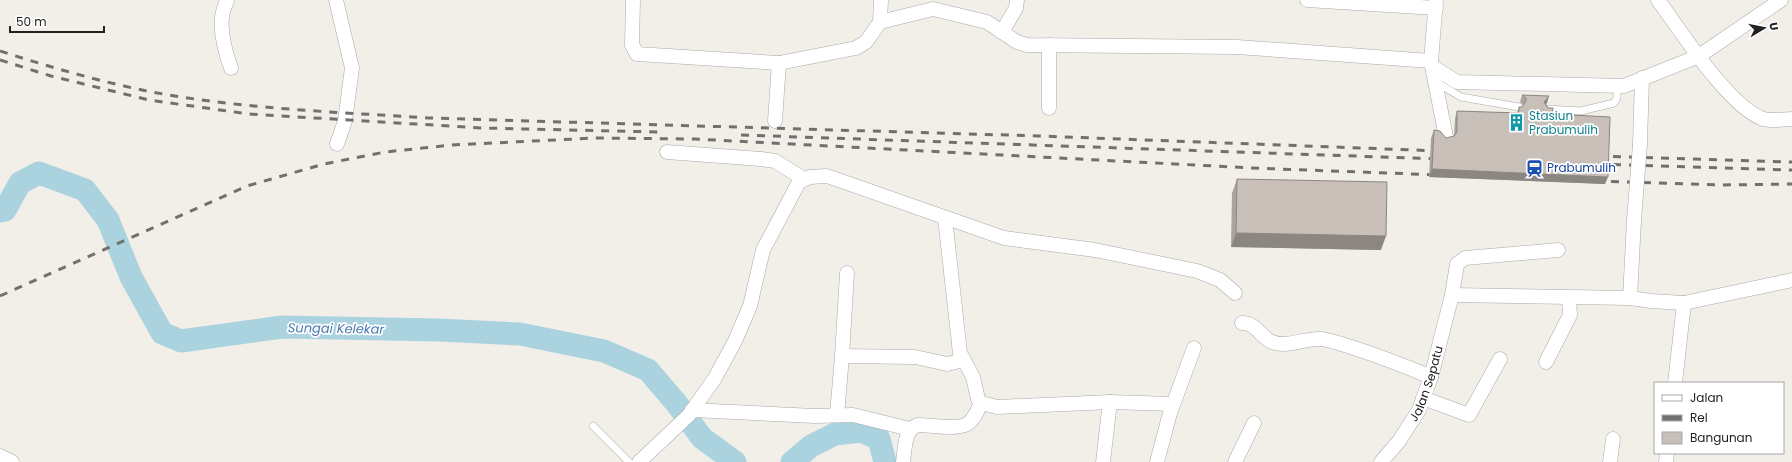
<svg xmlns="http://www.w3.org/2000/svg" width="1792" height="462" viewBox="0 0 1792 462" font-family="Poppins,sans-serif">
<style>
.lines{fill:none;stroke-linecap:round;stroke-linejoin:round}
.river{stroke:#aad3df;stroke-width:23}
.lane-casing{stroke:#a9a9a9;stroke-width:8}
.street-casing{stroke:#a9a9a9;stroke-width:15}
.lane{stroke:#fff;stroke-width:7}
.street{stroke:#fff;stroke-width:14}
.rail{stroke:#707070;stroke-width:3;stroke-dasharray:8 8;stroke-linecap:butt}
.street-bridge-casing{stroke:#a9a9a9;stroke-width:15;stroke-linecap:butt}
.street-bridge{stroke:#fff;stroke-width:14}
.wall{fill:#aba49e}
.shaded-wall{fill:#8b8681}
.building{fill:#c7bfb8;stroke:#8b8681}
.labels{text-anchor:middle;stroke-width:3.5;stroke-linejoin:round;paint-order:stroke}
.culture-label{font-size:12px;fill:#0d838f;stroke:#fff;text-anchor:start}
.transit-label{font-size:12px;fill:#164399;stroke:#fff;text-anchor:start}
.street-label{font-size:12px;fill:#222;stroke:#fff}
.water-label{font-size:13px;font-style:italic;fill:#4a7aab;stroke:#fff}
</style>
<rect width="100%" height="100%" fill="#f2efe9"/>
<g class="lines">
<!-- river -->
<path class="river" d="M 0,211 L 5,210 L 20,183 L 39,173 L 85,190 L 108,220 L 131,277 L 162,333 L 181,341 L 282,327 L 439,330 L 520,334 L 604,351 L 648,370 L 677,404 L 702,438 L 735,462
M 792,462 L 811,446 L 835,434 L 861,431 L 879,439 L 885,462"/>
<defs>
<path id="lane" d="M 1436,82 L 1461,97 L 1519,107
M 1546,109 L 1581,111 L 1614,103 L 1617,98 L 1617,87
M 593,426 L 629,462"/>
<g id="street">
<path d="M 227,0 C 225,6 222,12 222,18 C 220,35 226,54 231,68"/>
<path d="M 336,0 L 352,68 L 345,121 L 337,144"/>
<path d="M 633,0 L 632,45 L 637,54 L 779,63"/>
<path d="M 1017,0 L 1016,8 L 1002,32 L 1017,42 L 1027,45 L 1237,47 L 1431,61"/>
<path d="M 1307,0 L 1436,8"/>
<path d="M 1436,0 L 1431,61 L 1446,137"/>
<path d="M 1658,0 C 1681,31 1727,104 1761,118 C 1769,122 1783,119 1792,119"/>
<path d="M 880,22 L 881,0"/>
<path d="M 1433,67 L 1457,82 L 1624,86 L 1699,56 L 1781,0"/>
<path d="M 1049,108 L 1049,45"/>
<path d="M 775,121 L 779,63 L 856,48 L 866,42 L 880,22 L 933,9 L 987,22 L 1002,32"/>
<path d="M 1640,144 L 1642,78"/>
<path d="M 667,152 L 761,159 L 775,161 L 804,179"/>
<path d="M 945,218 L 960,353 L 973,377 L 978,399 L 981,403 L 997,407 L 1110,402 L 1173,404"/>
<path d="M 1452,295 L 1630,298 L 1651,301 L 1684,303 L 1792,280"/>
<path d="M 1630,298 L 1634,220"/>
<path d="M 1242,323 C 1257,323 1260,337 1272,342 C 1289,348 1304,338 1321,339 C 1331,340 1341,344 1351,347 C 1379,356 1405,366 1431,377"/>
<path d="M 842,356 L 847,273"/>
<path d="M 1546,362 L 1570,315 L 1569,298"/>
<path d="M 1675,383 L 1684,303"/>
<path d="M 1423,398 L 1469,415 L 1500,359"/>
<path d="M 692,410 L 815,416 L 853,415 L 910,429"/>
<path d="M 837,415 L 842,356 L 915,357 L 947,364 L 964,360"/>
<path d="M 0,456 L 12,462"/>
<path d="M 639,462 L 689,415 L 715,378 L 735,341 L 750,306 L 763,250 L 799,182 L 810,177 L 827,176 L 1004,238 L 1095,250 L 1197,271 L 1220,280 L 1235,293"/>
<path d="M 903,462 C 905,449 904,429 918,425 C 929,425 958,430 967,424 C 974,420 978,410 981,403"/>
<path d="M 1103,462 L 1110,402"/>
<path d="M 1157,462 L 1170,413 L 1194,348"/>
<path d="M 1235,462 L 1254,423"/>
<path id="s1" d="M 1381,462 L 1399,441 L 1419,410 L 1431,377 L 1452,295 L 1457,264 L 1465,258 L 1558,250"/>
<path d="M 1610,462 L 1613,439"/>
<path d="M 1666,462 L 1667,453"/>
</g>
</defs>
<!-- lane casing -->
<use href="#lane" class="lane-casing"/>
<!-- street casing -->
<use href="#street" class="street-casing"/>
<!-- lane -->
<use href="#lane" class="lane"/>
<!-- street -->
<use href="#street" class="street"/>
<!-- rail -->
<path class="rail" d="M 0,51 C 50,67 101,82 152,92 C 243,109 337,112 429,118 L 1039,136 L 1441,151
M 0,60 L 51,76 L 149,100 L 249,114 L 482,128 L 659,132
M 741,135 L 1441,159
M 1597,156 L 1792,162
M 1597,164 L 1792,170
M 1595,181 L 1721,185 L 1792,184
M 0,296 L 247,186 L 324,164 L 385,152 L 452,145 L 595,138 L 695,139 L 1252,168 L 1441,175"/>
<defs>
<path id="street-bridge" d="M 1634,220 L 1640,144"/>
</defs>
<!-- street-bridge casing -->
<use href="#street-bridge" class="street-bridge-casing"/>
<!-- street-bridge -->
<use href="#street-bridge" class="street-bridge"/>
</g>
<!-- wall -->
<path class="wall" d="M 1522,95 L 1547,103 L 1546,104 L 1552,114 L 1605,184 L 1429,177 L 1431,138 L 1434,130 L 1446,138 L 1454,136 L 1455,118 L 1457,111 L 1517,113 L 1519,107 L 1522,107 L 1523,105 L 1520,102 Z
M 1237,179 L 1381,250 L 1231,247 L 1232,193 Z"/>
<!-- shaded-wall -->
<path class="shaded-wall" d="M 1549,96 L 1547,103 L 1541,109 L 1544,102 Z
M 1432,169 L 1608,177 L 1605,184 L 1429,177 Z
M 1236,233 L 1386,236 L 1381,250 L 1231,247 Z"/>
<!-- building -->
<path class="building" d="M 1522,95 L 1549,96 L 1544,102 L 1548,108 L 1553,108 L 1552,114 L 1610,117 L 1608,177 L 1432,169 L 1434,130 L 1440,131 L 1446,138 L 1454,136 L 1457,132 L 1457,111 L 1519,113 L 1519,107 L 1522,107 L 1526,101 L 1526,98 Z
M 1237,179 L 1387,182 L 1386,236 L 1236,233 Z"/>
<!-- icons -->
<defs>
<symbol id="building-bare" viewBox="-9 -9 18 18"><path d="M-4-6H4V6H1V3H-1V6H-4ZM-2.5-4.3h1.7v1.8h-1.7ZM.8-4.3h1.7v1.8H.8ZM-2.5-1h1.7V.8h-1.7ZM.8-1h1.7V.8H.8Z" fill="#0f9aa8" stroke="#fff" stroke-width="2.5" paint-order="stroke"/></symbol>
<symbol id="station-bare" viewBox="-9 -9 18 18"><path d="M-3-6H3Q5-6 5-4V2Q5 4 3 4L4.5 6H3L1.5 4h-3L-3 6H-4.5L-3 4Q-5 4-5 2V-4Q-5-6-3-6ZM-3.5-4v3h7v-3ZM-3.5 1v1.5H-2V1ZM2 1v1.5H3.5V1Z" fill="#1a4fb4" stroke="#fff" stroke-width="2.5" paint-order="stroke"/></symbol>
</defs>
<g fill-rule="evenodd">
<use href="#building-bare" x="1504" y="110" width="25" height="25"/>
<use href="#station-bare" x="1522" y="156" width="25" height="25"/>
</g>
<g class="labels">
<!-- culture labels -->
<g class="culture-label">
<text x="1529" y="120">Stasiun<tspan x="1529" dy="14">Prabumulih</tspan></text>
</g>
<!-- transit labels -->
<g class="transit-label">
<text x="1547" y="172">Prabumulih</text>
</g>
<!-- street labels -->
<g class="street-label">
<text dy="4" stroke="none"><textPath href="#s1" startOffset="92">Jalan Sepatu</textPath></text>
</g>
<!-- water labels -->
<g class="water-label">
<text transform="translate(336 328) rotate(1)" y="5">Sungai Kelekar</text>
</g>
</g>
<!-- legend -->
<rect x="1654" y="382" width="130" height="72" fill="#ffffff" stroke="#a7a7a7"/>
<rect x="1662" y="395" width="20" height="6" fill="#ffffff" stroke="#a7a7a7"/>
<text x="1690" y="402" font-size="12" fill="#222222">Jalan</text>
<rect x="1662" y="415" width="20" height="6" fill="#707070" stroke="#a7a7a7"/>
<text x="1690" y="422" font-size="12" fill="#222222">Rel</text>
<rect x="1662" y="432" width="20" height="12" fill="#c7bfb8" stroke="#a7a7a7"/>
<text x="1690" y="442" font-size="12" fill="#222222">Bangunan</text>
<!-- north arrow -->
<g transform="translate(1764 28) rotate(80)" stroke="#ffffff" stroke-width="3" paint-order="stroke">
<path d="M0-3L7 15L0 10L-7 15Z" fill="#222222"/>
<text y="-6" font-size="11" font-weight="bold" text-anchor="middle" fill="#222222">U</text>
</g>
<!-- scale -->
<path d="M10 26v6h94v-6" fill="none" stroke="#222222" stroke-width="2"/>
<text x="16" y="26" font-size="12" fill="#222222" stroke="#ffffff" stroke-width="3" paint-order="stroke">50 m</text>
</svg>
